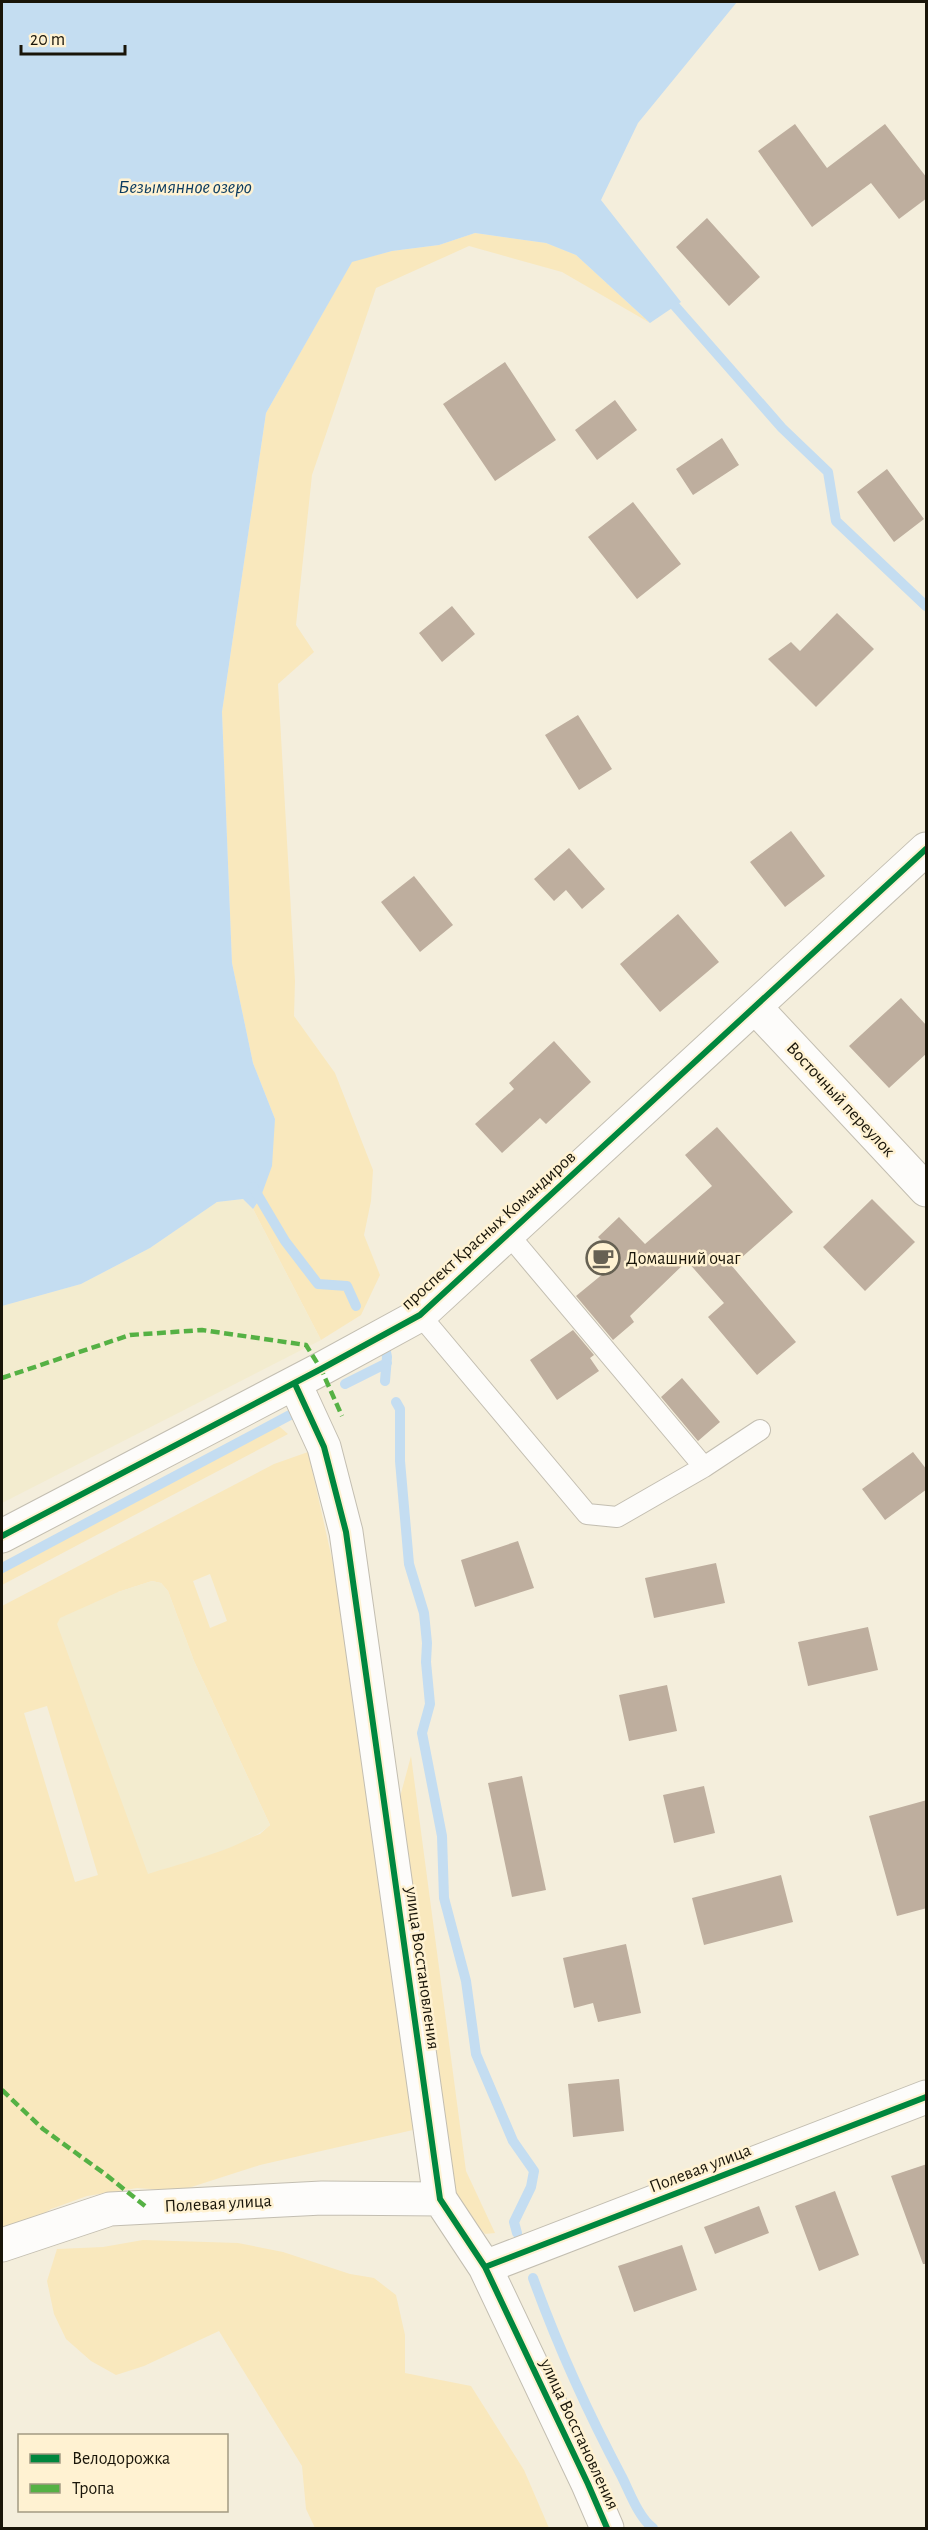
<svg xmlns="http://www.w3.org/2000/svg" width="928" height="2530" viewBox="0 0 928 2530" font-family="'Alegreya Sans',sans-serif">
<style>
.green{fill:#f9e8bd;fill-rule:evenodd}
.sand{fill:#f3eccf}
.water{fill:#c4ddf1}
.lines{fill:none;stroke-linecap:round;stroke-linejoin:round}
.stream{stroke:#c4ddf1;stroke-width:10}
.building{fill:#beae9e}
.lane-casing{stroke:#c3beb1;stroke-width:22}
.street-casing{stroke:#c3beb1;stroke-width:35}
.secondary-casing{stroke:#c3beb1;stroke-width:35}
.lane{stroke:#fdfcfa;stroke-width:20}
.street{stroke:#fdfcfa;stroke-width:33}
.secondary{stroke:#fdfcfa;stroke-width:33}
.quiet{stroke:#55b144;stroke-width:4.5;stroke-dasharray:9 4.5;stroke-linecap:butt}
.cycleway-casing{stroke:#fff2d2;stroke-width:10}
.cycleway{stroke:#00873e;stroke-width:6}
.labels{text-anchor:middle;stroke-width:5;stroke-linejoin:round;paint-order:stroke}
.street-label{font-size:18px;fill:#191509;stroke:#fff2d2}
.poi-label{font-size:18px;fill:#191509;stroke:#fff2d2;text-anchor:start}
.water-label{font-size:20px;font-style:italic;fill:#093a5f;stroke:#fff2d2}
</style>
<rect width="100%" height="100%" fill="#f4eedc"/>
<!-- green -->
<path class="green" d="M 475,233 L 546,243 L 576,255 L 650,323 L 562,272 L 469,246 L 376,288 L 312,475 L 296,625 L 314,652 L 278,684 L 295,981 L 294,1016 L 335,1073 L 373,1170 L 371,1201 L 364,1235 L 380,1275 L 361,1315 L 321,1340 L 253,1209 L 260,1199 L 275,1119 L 253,1063 L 232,963 L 222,712 L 266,413 L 352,261 L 392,251 L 439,245 Z
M 272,1420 L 288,1434 L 2,1585 L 2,1563 Z
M 308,1452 L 334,1568 L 364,1765 L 413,2130 L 260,2165 L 179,2191 L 137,2188 L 87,2196 L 51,2209 L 31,2222 L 2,2235 L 2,1606 L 274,1464 ZM 210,1574 L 227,1621 L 210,1628 L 193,1581 ZM 152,1581 L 161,1583 L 168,1591 L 194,1661 L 270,1825 L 260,1834 L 204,1856 L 118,1592 ZM 47,1706 L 98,1875 L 75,1882 L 24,1713 Z
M 411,1756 L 466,2171 L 495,2233 L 485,2234 L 453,2198 L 396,1812 Z
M 143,2240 L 238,2243 L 283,2252 L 350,2274 L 374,2278 L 396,2295 L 405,2335 L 405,2373 L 471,2386 L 524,2470 L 549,2528 L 315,2528 L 306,2509 L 302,2466 L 219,2331 L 144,2366 L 116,2375 L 91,2361 L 66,2339 L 54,2314 L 47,2281 L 57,2249 L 103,2247 Z"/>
<!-- sand -->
<path class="sand" d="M 243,1199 L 253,1209 L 321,1340 L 2,1503 L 2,1306 L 81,1284 L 150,1248 L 217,1202 Z
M 152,1581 L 161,1583 L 168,1591 L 194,1661 L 270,1825 C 245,1848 182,1863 148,1874 L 57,1624 L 60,1618 L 118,1592 Z"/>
<!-- water -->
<path class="water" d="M 2,2 L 737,2 L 638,123 L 601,200 L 681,302 L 650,323 L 576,255 L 546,243 L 475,233 L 439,245 L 392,251 L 352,262 L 266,413 L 222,712 L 232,963 L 253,1063 L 275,1119 L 272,1166 L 260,1199 L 253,1209 L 243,1199 L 217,1202 L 150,1248 L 81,1284 L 2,1306 Z"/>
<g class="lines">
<!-- stream -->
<path class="stream" d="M 675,306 L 782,428 L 828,472 L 836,521 L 926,606
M 253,1187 L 285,1241 L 318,1284 L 347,1286 L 356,1306
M 385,1381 L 387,1357 L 385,1347
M 345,1384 L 387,1363
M 396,1402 L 400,1409 L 400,1461 L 409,1564 L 424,1613 L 427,1643 L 426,1662 L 430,1704 L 422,1733 L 442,1836 L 444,1898 L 466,1981 L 476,2054 L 513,2141 L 534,2171 L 531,2187 L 514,2222 L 517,2233
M 2,1568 L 290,1415
M 533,2278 C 558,2347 588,2413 622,2477 C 630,2493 639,2518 653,2528"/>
</g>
<!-- building -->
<path class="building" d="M 795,124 L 827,168 L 885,124 L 927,178 L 927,198 L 899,219 L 871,183 L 812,227 L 758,151 Z
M 707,218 L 760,277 L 729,306 L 676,247 Z
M 505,362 L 556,440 L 495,481 L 443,404 Z
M 615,400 L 637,430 L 597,460 L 575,430 Z
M 722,438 L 739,465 L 693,495 L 676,469 Z
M 887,469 L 924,519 L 894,542 L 857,492 Z
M 633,502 L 681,564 L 637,599 L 588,537 Z
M 452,606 L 475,634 L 442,662 L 419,633 Z
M 837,613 L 874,649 L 816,707 L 768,659 L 791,642 L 800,651 Z
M 578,715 L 612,769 L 579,790 L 545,735 Z
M 791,831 L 825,876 L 785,907 L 750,862 Z
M 569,848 L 605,889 L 582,909 L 566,890 L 554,901 L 534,879 Z
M 414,876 L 453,925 L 420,952 L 381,902 Z
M 678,914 L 719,962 L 660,1012 L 620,964 Z
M 901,998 L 927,1026 L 927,1053 L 889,1088 L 849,1046 Z
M 554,1041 L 591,1082 L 546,1124 L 540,1118 L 502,1153 L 475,1124 L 514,1089 L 509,1083 Z
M 717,1127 L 793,1212 L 732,1266 L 796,1342 L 757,1375 L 708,1317 L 724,1303 L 687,1261 L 630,1316 L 634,1322 L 613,1340 L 576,1296 L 604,1273 L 590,1258 L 605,1244 L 598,1237 L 619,1217 L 645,1244 L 712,1186 L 685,1155 Z
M 872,1199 L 915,1242 L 865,1291 L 823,1247 Z
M 573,1330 L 594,1355 L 590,1358 L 599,1371 L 557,1400 L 530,1360 Z
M 682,1378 L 720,1422 L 698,1441 L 661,1397 Z
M 913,1452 L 927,1470 L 927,1489 L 885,1520 L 862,1489 Z
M 518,1541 L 534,1588 L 475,1607 L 461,1560 Z
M 716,1563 L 725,1603 L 654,1618 L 645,1578 Z
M 868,1627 L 878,1670 L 808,1686 L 798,1642 Z
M 667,1685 L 677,1731 L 629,1741 L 619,1695 Z
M 522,1776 L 546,1890 L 512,1897 L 488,1783 Z
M 704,1786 L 715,1833 L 674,1843 L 663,1795 Z
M 927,1800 L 927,1908 L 897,1916 L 869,1816 Z
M 781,1875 L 793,1922 L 704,1945 L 692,1898 Z
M 626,1944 L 641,2013 L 598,2022 L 593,2003 L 574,2008 L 563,1958 Z
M 619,2079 L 624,2131 L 573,2137 L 568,2084 Z
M 927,2164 L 927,2264 L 923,2264 L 891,2176 Z
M 835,2191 L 859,2255 L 819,2271 L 795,2206 Z
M 759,2206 L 769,2233 L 715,2254 L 704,2227 Z
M 682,2245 L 697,2290 L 634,2312 L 618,2266 Z"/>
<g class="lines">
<defs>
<path id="lane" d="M 508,1234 L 704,1467
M 420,1315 L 587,1514 L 617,1517 L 704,1467 L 760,1430"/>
<path id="street" d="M 756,1008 L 926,1190
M 295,1384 L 324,1447 L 346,1532 L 440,2199 L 485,2267 L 588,2484 L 607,2528
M 2,2245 L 110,2209 L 322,2198 L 440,2199
M 485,2267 L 926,2097"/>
<path id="secondary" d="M 2,1536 L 321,1369 L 420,1315 L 926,849"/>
</defs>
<!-- lane casing -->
<use href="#lane" class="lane-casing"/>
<!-- street casing -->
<use href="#street" class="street-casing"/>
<!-- secondary casing -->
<use href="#secondary" class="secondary-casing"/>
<!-- lane -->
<use href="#lane" class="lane"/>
<!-- street -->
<use href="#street" class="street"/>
<!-- secondary -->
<use href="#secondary" class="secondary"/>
<!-- quiet -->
<path class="quiet" d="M 2,1378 L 130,1335 L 202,1330 L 306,1345 L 321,1369 L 342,1416
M 2,2090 L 43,2129 L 105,2174 L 145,2206"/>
<defs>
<path id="cycleway" d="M 295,1384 L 324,1447 L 346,1532 L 440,2199 L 485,2267 L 588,2484 L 607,2528
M 2,1536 L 321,1369 L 420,1315 L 926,849
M 485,2267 L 926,2097"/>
</defs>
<!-- cycleway casing -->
<use href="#cycleway" class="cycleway-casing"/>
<!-- cycleway -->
<use href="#cycleway" class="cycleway"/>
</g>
<!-- icons -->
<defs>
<symbol id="cafe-ring" viewBox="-11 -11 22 22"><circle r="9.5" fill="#fff2d2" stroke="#666153" stroke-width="1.5"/><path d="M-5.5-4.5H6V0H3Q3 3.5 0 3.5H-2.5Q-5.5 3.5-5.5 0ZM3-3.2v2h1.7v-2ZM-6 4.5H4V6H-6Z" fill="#666153"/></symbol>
</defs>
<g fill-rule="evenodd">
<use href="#cafe-ring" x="584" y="1239" width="38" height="38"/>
</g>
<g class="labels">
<!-- street labels -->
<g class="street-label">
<text transform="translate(841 1099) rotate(47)" y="6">Восточный переулок</text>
<text transform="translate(488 1230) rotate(-42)" y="6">проспект Красных Командиров</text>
<text transform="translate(423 1968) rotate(82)" y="6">улица Восстановления</text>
<text transform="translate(700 2168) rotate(-21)" y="6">Полевая улица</text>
<text transform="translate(218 2203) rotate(-3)" y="6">Полевая улица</text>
<text transform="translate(580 2434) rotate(65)" y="6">улица Восстановления</text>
</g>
<!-- poi labels -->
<g class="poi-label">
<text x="626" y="1264">Домашний очаг</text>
</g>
<!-- water labels -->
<g class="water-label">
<text x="185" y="193">Безымянное озеро</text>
</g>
</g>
<!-- border -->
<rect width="928" height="2530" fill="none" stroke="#191509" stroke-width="6"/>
<!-- legend -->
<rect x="18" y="2434" width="210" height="78" fill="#fff2d2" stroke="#a39a82" stroke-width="1.5"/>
<rect x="30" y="2454" width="30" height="9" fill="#00873e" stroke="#a39a82" stroke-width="1.5"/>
<text x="72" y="2464" font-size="18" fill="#191509">Велодорожка</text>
<rect x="30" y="2484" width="30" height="9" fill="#55b144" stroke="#a39a82" stroke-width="1.5"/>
<text x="72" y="2494" font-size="18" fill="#191509">Тропа</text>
<!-- scale -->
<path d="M21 45v9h104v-9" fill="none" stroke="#191509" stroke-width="3"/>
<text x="30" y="45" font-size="18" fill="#191509" stroke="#fff2d2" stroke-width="4.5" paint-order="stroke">20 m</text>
</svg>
